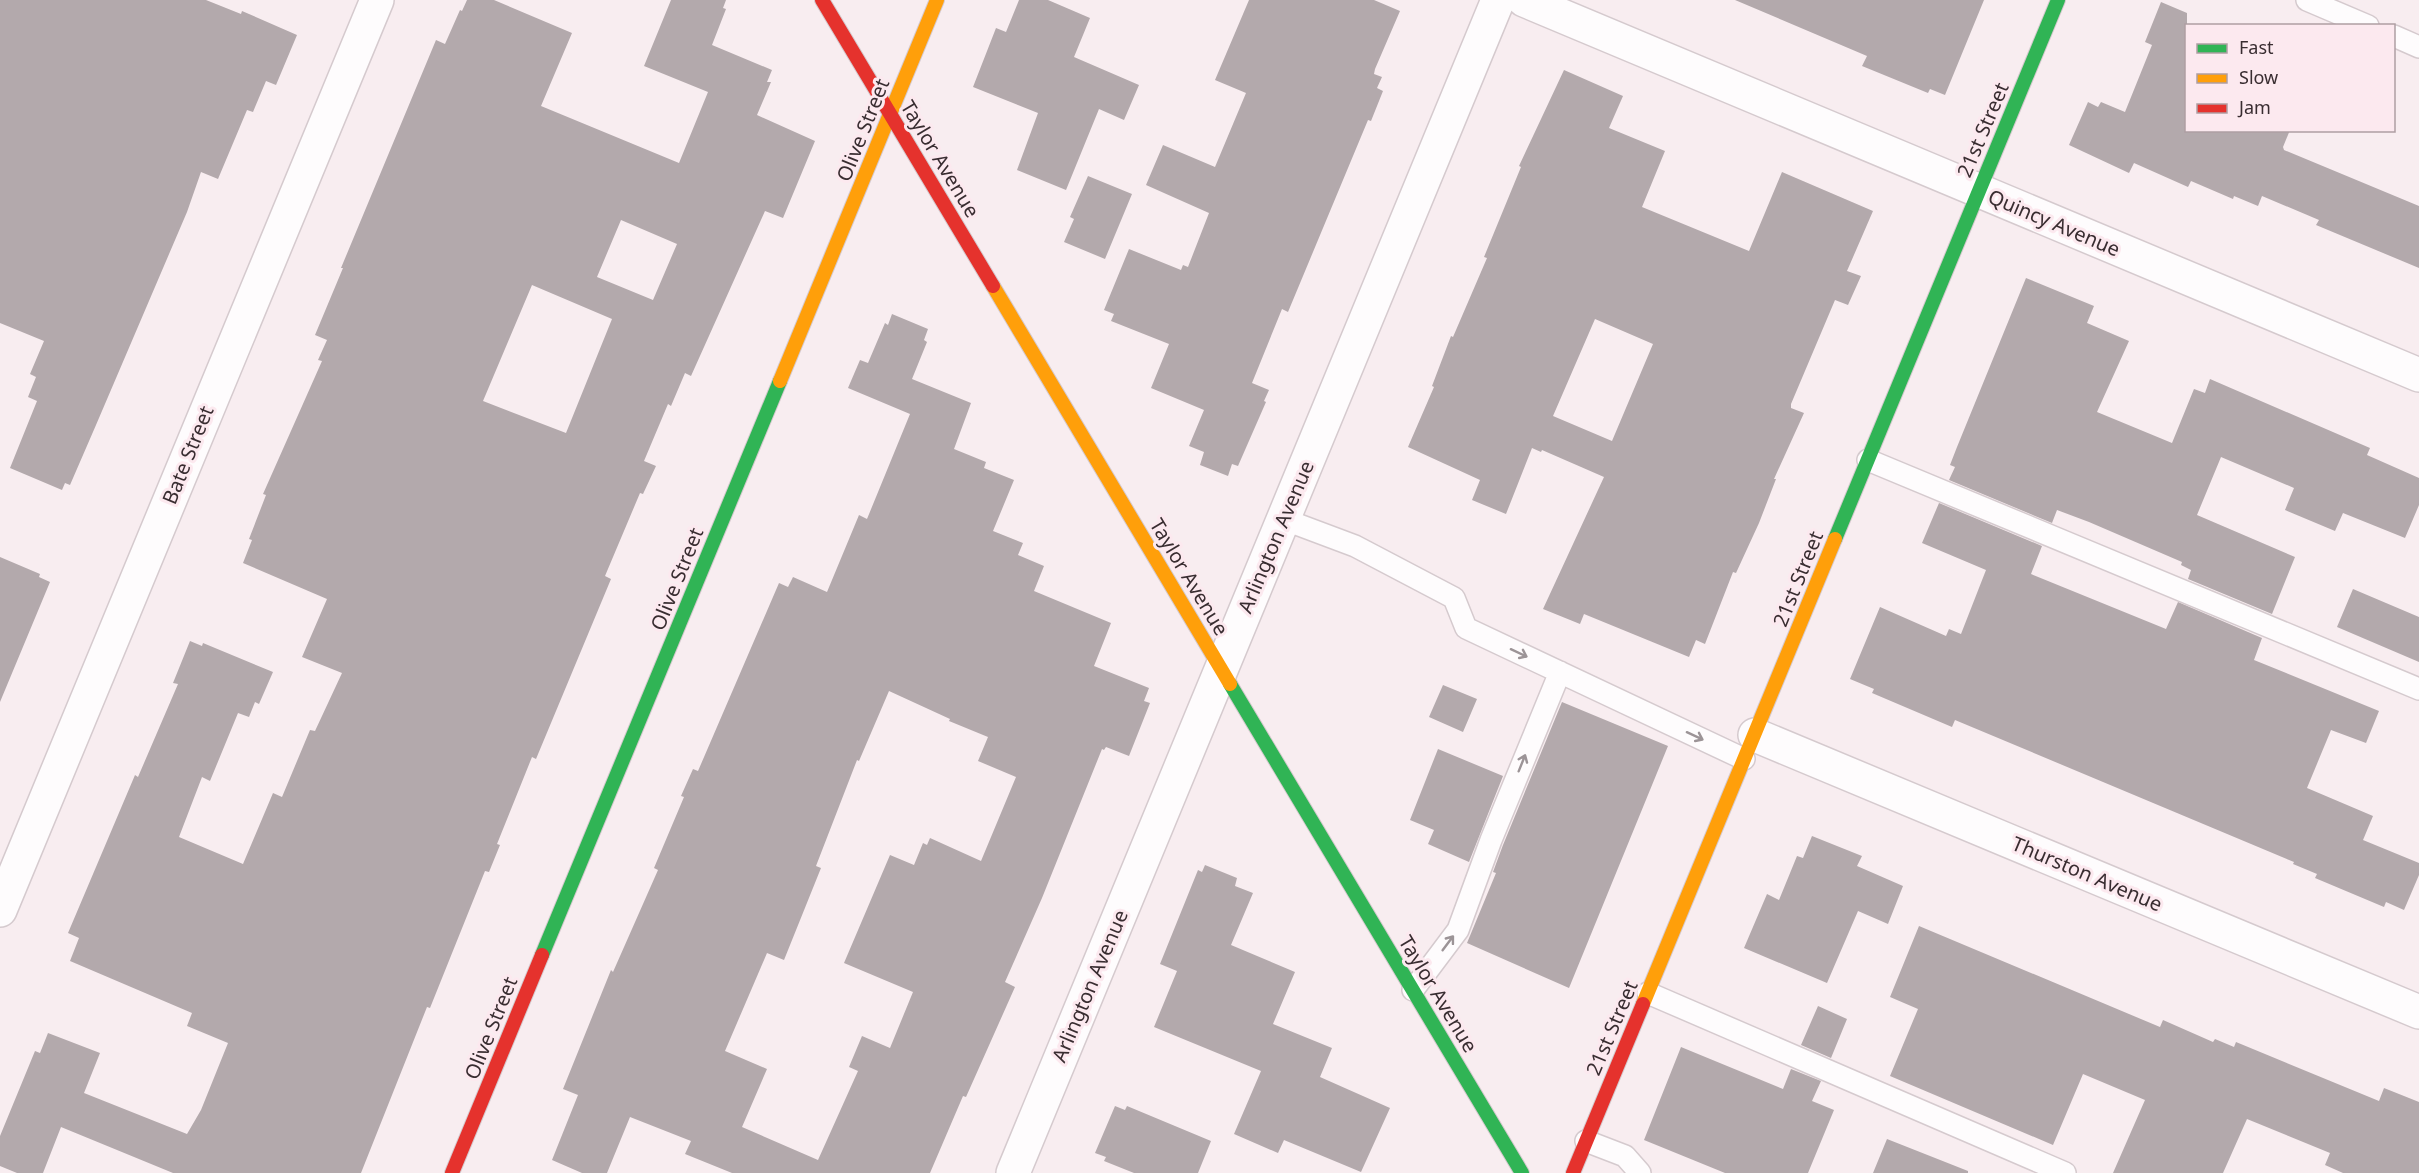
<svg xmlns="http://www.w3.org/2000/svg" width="2419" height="1173" viewBox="0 0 2419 1173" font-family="'Noto Sans',sans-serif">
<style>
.building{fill:#b3a9ac;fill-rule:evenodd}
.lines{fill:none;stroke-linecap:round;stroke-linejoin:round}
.lane-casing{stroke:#d5cace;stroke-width:24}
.street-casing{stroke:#d5cace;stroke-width:36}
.fast-casing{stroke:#d5cace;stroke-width:16}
.slow-casing{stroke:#d5cace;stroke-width:16}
.jam-casing{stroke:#d5cace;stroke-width:16}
.lane{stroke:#fefcfd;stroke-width:21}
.street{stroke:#fefcfd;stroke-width:33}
.fast{stroke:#30b455;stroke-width:14}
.slow{stroke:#ff9f0a;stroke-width:14}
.jam{stroke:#e5322d;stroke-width:14}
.oneway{stroke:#9c9497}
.labels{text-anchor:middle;stroke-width:6;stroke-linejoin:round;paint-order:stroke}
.street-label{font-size:20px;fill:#392d31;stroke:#fce9ef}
</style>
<rect width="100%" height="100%" fill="#f8edf0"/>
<!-- building -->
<path class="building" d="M 0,0 L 206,0 L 241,14 L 242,11 L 297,35 L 276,85 L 266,81 L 253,112 L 247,110 L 218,179 L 201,172 L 187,212 L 96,425 L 70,485 L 65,483 L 62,490 L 10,468 L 37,401 L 28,397 L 36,377 L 30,374 L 44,341 L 0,323 Z
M 467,0 L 494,0 L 572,33 L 541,106 L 679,163 L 708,92 L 644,66 L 671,0 L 726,0 L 723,8 L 726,9 L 712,45 L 772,70 L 767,82 L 771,82 L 757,115 L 815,141 L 783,218 L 765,211 L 691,376 L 685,373 L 671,406 L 668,404 L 644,461 L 656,466 L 643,494 L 640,493 L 605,576 L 611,579 L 536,759 L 532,757 L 497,844 L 500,845 L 489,872 L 485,871 L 430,1008 L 427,1007 L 361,1173 L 173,1173 L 61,1127 L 43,1173 L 17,1173 L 0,1166 L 0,1136 L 35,1051 L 40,1053 L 48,1033 L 100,1053 L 84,1093 L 187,1134 L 201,1110 L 228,1043 L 187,1026 L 192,1013 L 70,961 L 79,938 L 68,933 L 135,775 L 138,777 L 178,684 L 173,683 L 190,641 L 202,646 L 203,643 L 273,672 L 259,704 L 255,702 L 249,717 L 238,713 L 210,781 L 202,777 L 179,837 L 243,864 L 273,793 L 282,797 L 310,730 L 315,731 L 342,673 L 302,657 L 327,599 L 243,563 L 252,540 L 249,539 L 266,495 L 263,494 L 322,361 L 318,360 L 327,340 L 315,335 L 343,268 L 341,268 L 436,40 L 445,44 L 460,10 L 462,11 ZM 621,220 L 677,244 L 653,300 L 597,277 ZM 532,285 L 612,319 L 566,433 L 483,401 Z
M 1019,0 L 1048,0 L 1090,18 L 1074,57 L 1139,85 L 1124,120 L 1099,109 L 1066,190 L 1017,170 L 1038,113 L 973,87 L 996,28 L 1006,32 Z
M 1249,0 L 1374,0 L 1400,11 L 1375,69 L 1374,74 L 1382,77 L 1377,88 L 1383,91 L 1371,121 L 1368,120 L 1288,312 L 1282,309 L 1252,383 L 1269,390 L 1264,401 L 1266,402 L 1238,466 L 1232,464 L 1228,476 L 1200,465 L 1204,452 L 1189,446 L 1204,410 L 1151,388 L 1169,344 L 1111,321 L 1114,314 L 1104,310 L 1129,249 L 1181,270 L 1183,265 L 1188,267 L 1209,213 L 1146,185 L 1163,145 L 1215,167 L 1246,93 L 1215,80 Z
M 1735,0 L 1984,0 L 1945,95 L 1930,89 L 1928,93 L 1862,66 L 1867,56 Z
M 2161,2 L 2187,13 L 2187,130 L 2290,130 L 2283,147 L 2284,150 L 2419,206 L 2419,268 L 2316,225 L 2319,220 L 2262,196 L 2258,206 L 2234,196 L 2233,199 L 2191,181 L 2188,187 L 2134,163 L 2129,173 L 2069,145 L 2088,102 L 2098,107 L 2101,102 L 2125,112 L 2152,45 L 2145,42 Z
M 1564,70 L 1623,96 L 1609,128 L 1665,151 L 1642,207 L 1749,251 L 1782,172 L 1873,211 L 1847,271 L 1861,276 L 1848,305 L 1835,300 L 1791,404 L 1791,408 L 1804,413 L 1774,479 L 1776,479 L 1759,523 L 1736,573 L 1733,572 L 1705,644 L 1696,640 L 1689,657 L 1584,614 L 1580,624 L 1543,609 L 1604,477 L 1542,450 L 1541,452 L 1532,448 L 1506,514 L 1472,500 L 1480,480 L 1408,447 L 1434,387 L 1432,386 L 1451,336 L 1453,337 L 1487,258 L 1484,257 L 1521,167 L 1519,166 ZM 1595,319 L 1653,344 L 1612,441 L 1553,416 Z
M 1088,176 L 1132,194 L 1105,259 L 1064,242 L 1074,219 L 1070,217 Z
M 2026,278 L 2094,306 L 2087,323 L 2129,341 L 2097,412 L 2172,443 L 2194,389 L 2205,393 L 2210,379 L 2370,448 L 2367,455 L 2419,478 L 2419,505 L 2405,538 L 2343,513 L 2335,531 L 2285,510 L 2294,488 L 2221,457 L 2197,515 L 2295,557 L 2272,614 L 2188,579 L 2191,570 L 2181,565 L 2182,562 L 2089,522 L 2057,510 L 2052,523 L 1949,480 L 1955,467 L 1950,465 L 1957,447 Z
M 892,314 L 928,329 L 924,340 L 927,342 L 912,379 L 971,403 L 954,449 L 986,462 L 984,468 L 1014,480 L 993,531 L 1023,543 L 1018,555 L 1044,566 L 1034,591 L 1111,623 L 1094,666 L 1149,688 L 1144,701 L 1150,703 L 1129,756 L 1106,747 L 1104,750 L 1102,749 L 1042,898 L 1005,982 L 1015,987 L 966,1097 L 963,1096 L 930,1173 L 732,1173 L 685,1154 L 691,1141 L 630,1117 L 607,1173 L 582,1173 L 552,1160 L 578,1095 L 563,1089 L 611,970 L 613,972 L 658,870 L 654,868 L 684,797 L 681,796 L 693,769 L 698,771 L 779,583 L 788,587 L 793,577 L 827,592 L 859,515 L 867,519 L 910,414 L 848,388 L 860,360 L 868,363 L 885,323 L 888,325 ZM 889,691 L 950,719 L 949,721 L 988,737 L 978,761 L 1016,777 L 981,861 L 930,838 L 927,845 L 923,843 L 914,865 L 890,855 L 844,963 L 913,992 L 890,1048 L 862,1036 L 849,1067 L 858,1071 L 818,1160 L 742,1127 L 767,1069 L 725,1051 L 767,953 L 784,960 L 821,868 L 816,866 L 857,760 L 859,761 Z
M 1939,503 L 2042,546 L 2031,574 L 2166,629 L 2178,602 L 2262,638 L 2254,660 L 2379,711 L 2366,743 L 2331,730 L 2307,788 L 2373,816 L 2363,840 L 2419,863 L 2419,875 L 2404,910 L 2386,902 L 2384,907 L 2315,878 L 2317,874 L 2293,864 L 2294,862 L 1955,720 L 1952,727 L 1872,693 L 1874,689 L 1850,679 L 1880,607 L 1946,636 L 1949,629 L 1961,634 L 1986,570 L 1922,543 Z
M 0,557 L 40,574 L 39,577 L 50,582 L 0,702 Z
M 2353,589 L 2419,617 L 2419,662 L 2337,627 Z
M 1443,685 L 1477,699 L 1463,732 L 1429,717 Z
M 1562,702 L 1668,746 L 1569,988 L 1467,943 L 1496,873 L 1493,872 L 1503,845 Z
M 1438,749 L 1503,776 L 1469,862 L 1428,844 L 1434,830 L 1410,820 Z
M 1812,836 L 1862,856 L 1857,866 L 1903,886 L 1888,924 L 1858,911 L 1827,983 L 1744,948 L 1767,894 L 1779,900 L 1797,856 L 1803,858 Z
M 1205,865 L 1237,878 L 1235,886 L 1253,893 L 1231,945 L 1295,972 L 1273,1024 L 1332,1048 L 1320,1077 L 1390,1108 L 1361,1172 L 1284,1140 L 1278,1153 L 1234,1134 L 1261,1071 L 1154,1027 L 1177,971 L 1160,964 L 1198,870 L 1202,872 Z
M 1919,926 L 2160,1027 L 2163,1020 L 2213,1042 L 2215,1039 L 2234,1047 L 2236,1042 L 2379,1101 L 2384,1088 L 2419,1102 L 2419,1173 L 2343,1173 L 2325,1165 L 2330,1153 L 2247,1119 L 2223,1173 L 2113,1173 L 2145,1100 L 2083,1074 L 2053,1145 L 1890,1076 L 1918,1009 L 1890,997 Z
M 1818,1006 L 1847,1019 L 1831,1058 L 1801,1045 Z
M 1681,1047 L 1783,1089 L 1791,1069 L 1821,1081 L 1812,1101 L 1834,1110 L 1808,1173 L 1725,1173 L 1644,1140 Z
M 1115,1106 L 1125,1110 L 1127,1106 L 1211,1141 L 1198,1173 L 1134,1173 L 1104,1161 L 1106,1157 L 1095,1153 Z
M 1887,1139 L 1968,1171 L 1968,1173 L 1873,1173 Z"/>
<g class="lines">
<defs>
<path id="lane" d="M 2307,0 L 2368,26
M 2394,36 L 2419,47
M 1868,460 L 2419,689
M 1283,519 L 1355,546 L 1454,598 L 1466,628 L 1744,759
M 1413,990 L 1458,930 L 1491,840 L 1560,672
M 1648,993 L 2065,1173
M 1586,1141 L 1625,1156 L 1640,1173"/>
<path id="street" d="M 1524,0 L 2419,375
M 1755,735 L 2419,1012
M 0,910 L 377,0
M 1013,1173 L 1498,0"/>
<path id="fast" d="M 1835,539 L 2058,0
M 1230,684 L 1522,1173
M 542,955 L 780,381"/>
<path id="slow" d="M 993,286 L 1230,684
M 780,381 L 937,0
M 1643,1004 L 1835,539"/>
<path id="jam" d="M 822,0 L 993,286
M 452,1173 L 542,955
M 1573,1173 L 1643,1004"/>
</defs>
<!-- lane casing -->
<use href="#lane" class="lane-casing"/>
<!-- street casing -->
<use href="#street" class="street-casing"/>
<!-- fast casing -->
<use href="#fast" class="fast-casing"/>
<!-- slow casing -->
<use href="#slow" class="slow-casing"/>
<!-- jam casing -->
<use href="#jam" class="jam-casing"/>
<!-- lane -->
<use href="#lane" class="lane"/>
<!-- street -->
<use href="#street" class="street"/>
<!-- fast -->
<use href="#fast" class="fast"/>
<!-- slow -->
<use href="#slow" class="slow"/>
<!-- jam -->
<use href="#jam" class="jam"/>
</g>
<!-- one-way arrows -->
<defs><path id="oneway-shaft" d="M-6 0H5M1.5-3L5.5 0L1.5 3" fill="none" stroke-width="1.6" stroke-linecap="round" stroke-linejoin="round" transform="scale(1.5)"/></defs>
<g class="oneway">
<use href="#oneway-shaft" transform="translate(1519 653) rotate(25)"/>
<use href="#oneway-shaft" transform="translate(1695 736) rotate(25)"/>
<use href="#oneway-shaft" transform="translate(1522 763) rotate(-68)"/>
<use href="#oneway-shaft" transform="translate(1448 943) rotate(-53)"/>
</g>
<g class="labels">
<!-- street labels -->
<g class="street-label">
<text transform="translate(863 130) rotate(-68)" y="7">Olive Street</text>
<text transform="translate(1983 130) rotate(-67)" y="7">21st Street</text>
<text transform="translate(940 159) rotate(59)" y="7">Taylor Avenue</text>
<text transform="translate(2054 223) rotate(23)" y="7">Quincy Avenue</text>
<text transform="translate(188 455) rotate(-68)" y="7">Bate Street</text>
<text transform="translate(1276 537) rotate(-67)" y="7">Arlington Avenue</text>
<text transform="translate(1189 577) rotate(59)" y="7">Taylor Avenue</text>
<text transform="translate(677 579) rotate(-68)" y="7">Olive Street</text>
<text transform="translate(1798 579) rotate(-68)" y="7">21st Street</text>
<text transform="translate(2087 874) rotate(23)" y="7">Thurston Avenue</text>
<text transform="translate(1090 986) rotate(-67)" y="7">Arlington Avenue</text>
<text transform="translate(1438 994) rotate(59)" y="7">Taylor Avenue</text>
<text transform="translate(491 1028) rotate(-68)" y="7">Olive Street</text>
<text transform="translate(1612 1028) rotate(-67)" y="7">21st Street</text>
</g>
</g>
<!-- legend -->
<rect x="2185" y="24" width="210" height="108" fill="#fce9ef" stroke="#ae9ea3" stroke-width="1.5"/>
<rect x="2197" y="44" width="30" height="9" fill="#30b455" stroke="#ae9ea3" stroke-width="1.5"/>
<text x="2239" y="54" font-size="18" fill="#392d31">Fast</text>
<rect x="2197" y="74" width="30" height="9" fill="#ff9f0a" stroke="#ae9ea3" stroke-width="1.5"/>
<text x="2239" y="84" font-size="18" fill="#392d31">Slow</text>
<rect x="2197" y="104" width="30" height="9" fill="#e5322d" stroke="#ae9ea3" stroke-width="1.5"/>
<text x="2239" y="114" font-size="18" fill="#392d31">Jam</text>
</svg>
